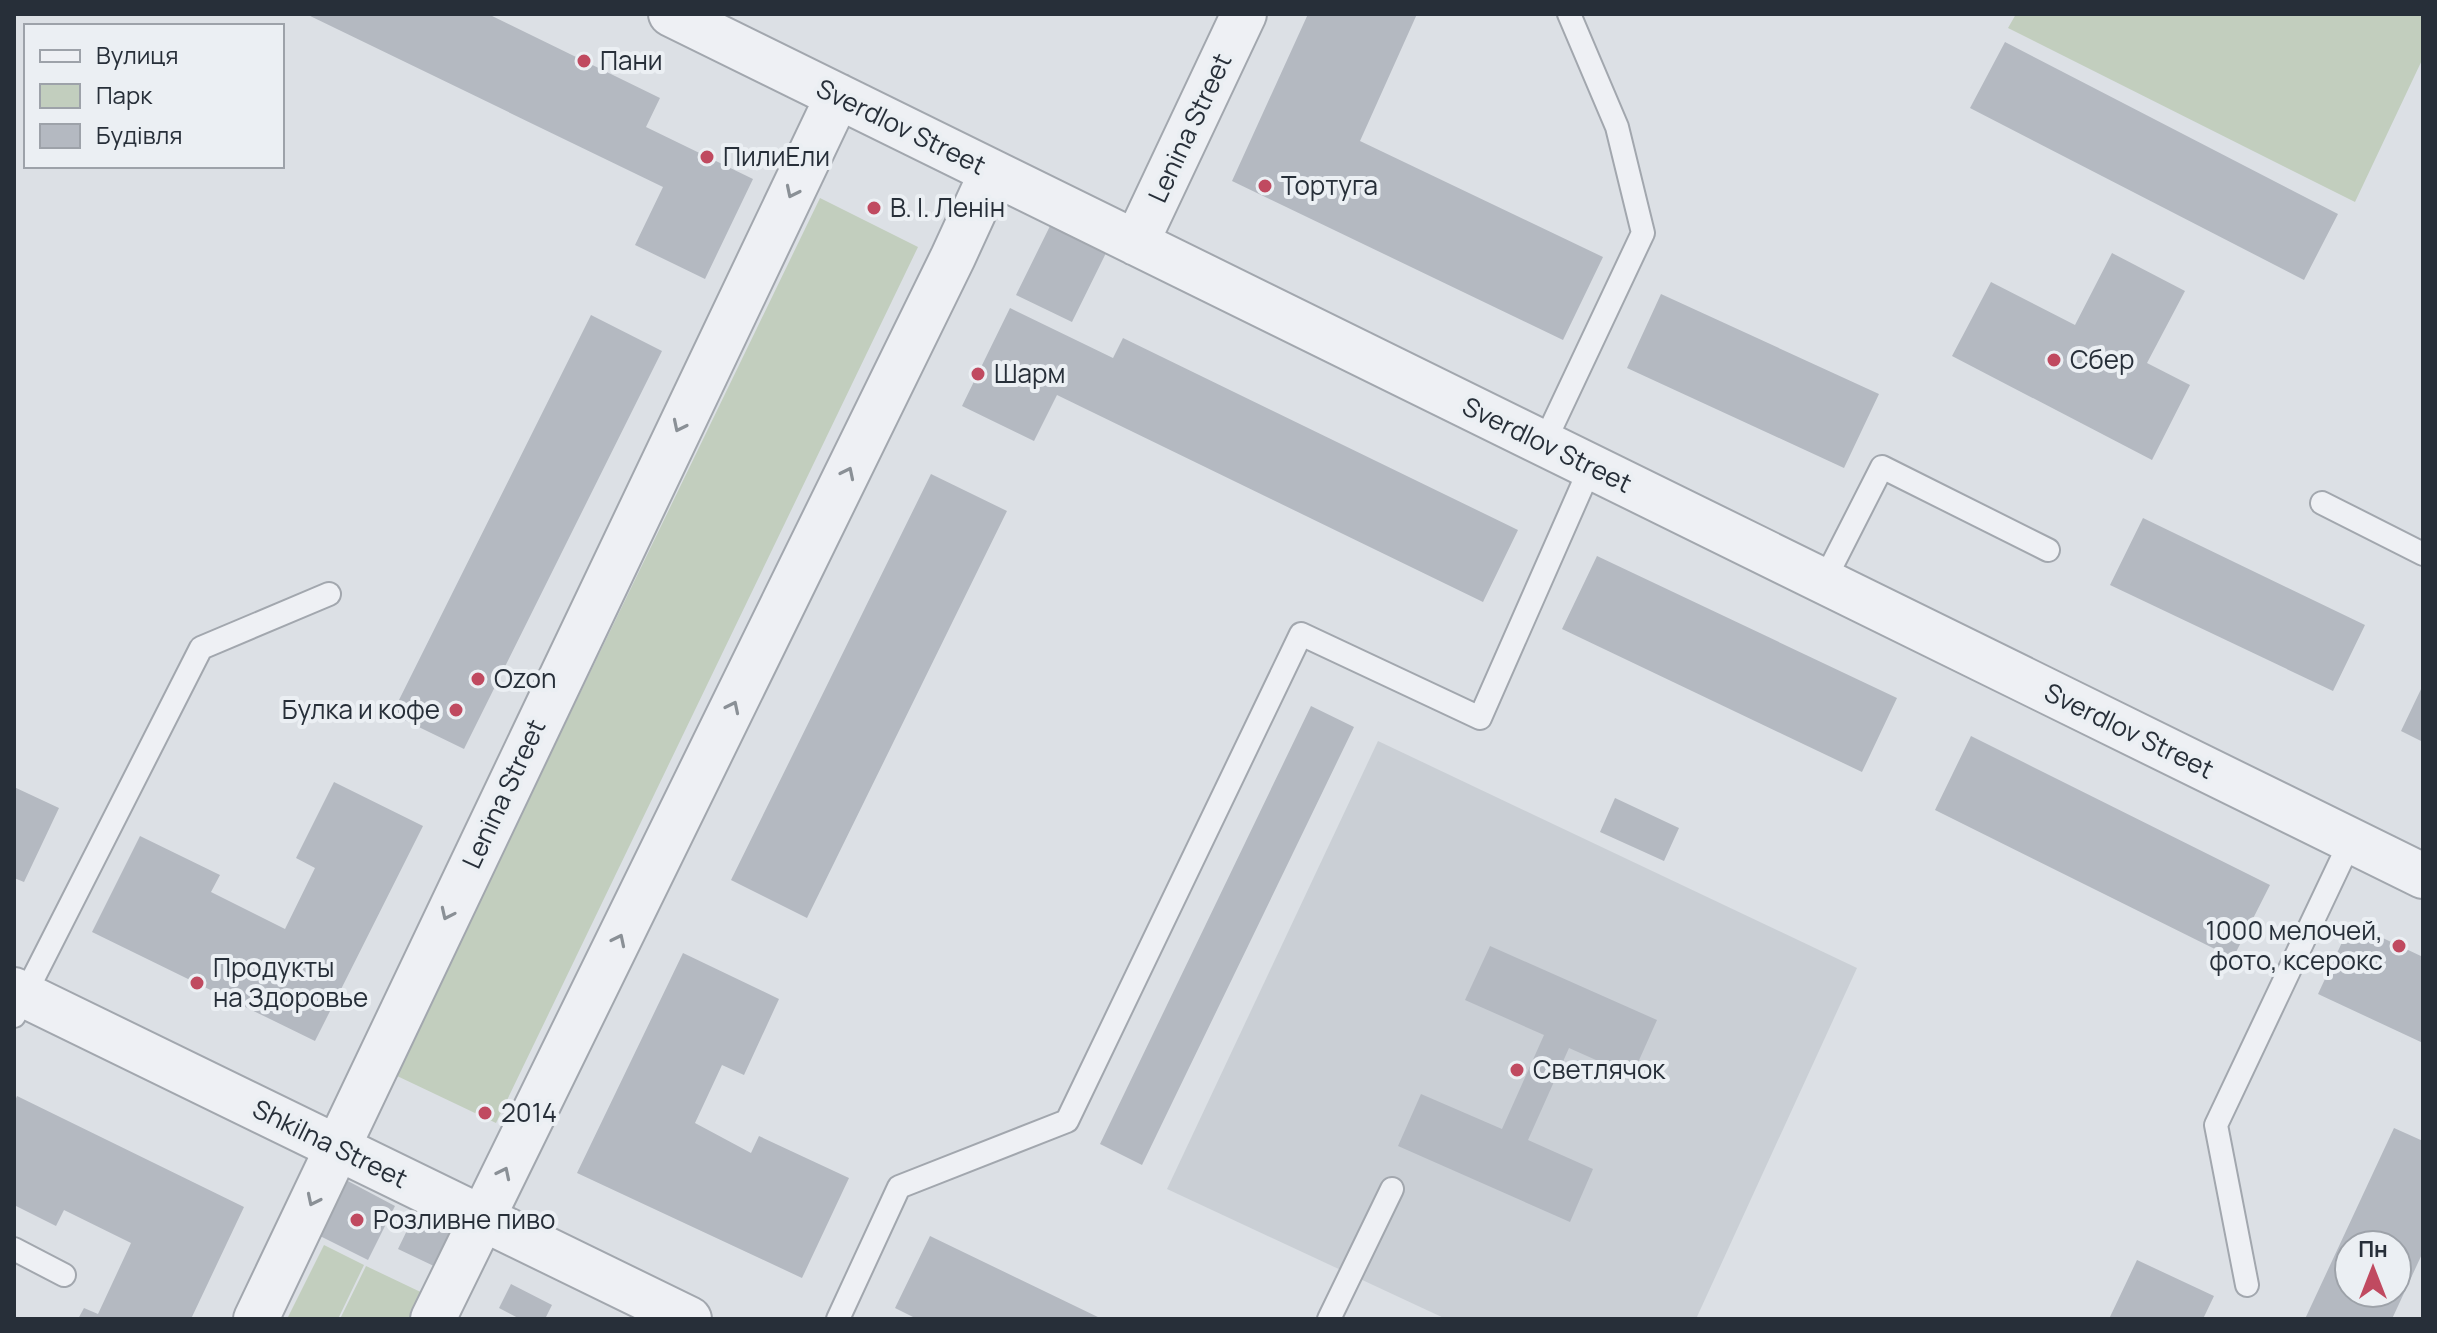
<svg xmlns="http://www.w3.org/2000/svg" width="2437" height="1333" viewBox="0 0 2437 1333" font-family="Manrope,sans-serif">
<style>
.built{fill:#cacfd5}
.green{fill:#c2cebe}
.building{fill:#b4b9c1;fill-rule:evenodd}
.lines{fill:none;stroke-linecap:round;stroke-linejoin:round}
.lane-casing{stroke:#a2a7ae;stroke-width:26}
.street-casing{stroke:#a2a7ae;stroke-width:48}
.lane{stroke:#eef0f4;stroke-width:22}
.street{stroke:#eef0f4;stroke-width:44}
.oneway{stroke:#8a9096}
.poi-dot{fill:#c04a60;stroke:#ebeff3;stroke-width:3}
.labels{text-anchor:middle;stroke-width:8;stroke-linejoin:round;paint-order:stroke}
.poi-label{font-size:26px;fill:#272f39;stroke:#ebeff3;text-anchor:start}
.street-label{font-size:26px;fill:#272f39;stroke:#ebeff3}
</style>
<rect width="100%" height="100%" fill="#dce0e5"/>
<!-- built -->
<path class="built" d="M 1378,741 L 1857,968 L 1696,1319 L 1446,1319 L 1167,1189 Z"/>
<!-- green -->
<path class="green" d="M 2016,14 L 2423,14 L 2423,58 L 2355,202 L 2008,28 Z
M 820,198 L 918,247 L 496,1123 L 395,1075 Z
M 324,1245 L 364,1265 L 338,1319 L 287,1319 Z
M 366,1266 L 429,1296 L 418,1319 L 340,1319 Z"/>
<!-- building -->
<path class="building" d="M 306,14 L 488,14 L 660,98 L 646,127 L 753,179 L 705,279 L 635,245 L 663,187 Z
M 1308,14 L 1417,14 L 1360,141 L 1603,257 L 1563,340 L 1232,181 Z
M 2005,42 L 2338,214 L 2304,280 L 1970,108 Z
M 1050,226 L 1106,253 L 1072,322 L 1016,295 Z
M 2112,253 L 2185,291 L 2147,363 L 2190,385 L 2152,460 L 1952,356 L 1991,282 L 2075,325 Z
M 1661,294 L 1879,394 L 1844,468 L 1627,368 Z
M 1010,308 L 1113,358 L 1123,338 L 1518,530 L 1483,602 L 1057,395 L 1034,441 L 962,406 Z
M 591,315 L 662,351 L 464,749 L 392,714 Z
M 931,474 L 1007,511 L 807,918 L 731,880 Z
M 2143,518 L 2365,625 L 2333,691 L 2110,585 Z
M 1597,556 L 1897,698 L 1862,772 L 1562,629 Z
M 2423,685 L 2423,742 L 2401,731 Z
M 1311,706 L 1354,727 L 1142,1165 L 1100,1144 Z
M 1971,736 L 2270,885 L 2233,958 L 1935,810 Z
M 334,782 L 423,826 L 315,1041 L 92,932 L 140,836 L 220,875 L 211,892 L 285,929 L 315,868 L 296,858 Z
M 14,787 L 59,808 L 24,882 L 14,878 Z
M 1615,798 L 1679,828 L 1664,861 L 1600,832 Z
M 2351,923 L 2423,957 L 2423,1043 L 2318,994 Z
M 1490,946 L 1657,1020 L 1632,1076 L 1569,1048 L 1528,1140 L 1593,1169 L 1570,1222 L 1398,1146 L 1421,1094 L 1502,1129 L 1544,1035 L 1465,1000 Z
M 683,953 L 779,999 L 744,1075 L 722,1065 L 695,1123 L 751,1153 L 759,1136 L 849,1178 L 802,1278 L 577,1173 Z
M 17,1096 L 244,1207 L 191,1319 L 78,1319 L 84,1308 L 98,1314 L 131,1243 L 64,1210 L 56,1226 L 14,1205 L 14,1103 Z
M 2394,1128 L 2423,1141 L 2423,1252 L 2392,1319 L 2305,1319 ZM 2349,1245 L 2397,1245 L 2397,1293 L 2349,1293 Z
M 346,1180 L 395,1206 L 368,1260 L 318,1235 Z
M 414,1216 L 454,1236 L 438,1268 L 398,1249 Z
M 930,1236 L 1102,1319 L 917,1319 L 895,1308 Z
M 2137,1260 L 2214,1296 L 2203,1319 L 2109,1319 Z
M 511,1284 L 552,1305 L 545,1319 L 520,1319 L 499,1308 Z"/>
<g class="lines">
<defs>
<path id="lane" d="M 1544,443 L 1643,233 L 1617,127 L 1569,14
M 2322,503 L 2423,554
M 1824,581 L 1882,467 L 2048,550
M 14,1016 L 201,648 L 329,594
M 14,1249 L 64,1275
M 2247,1285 L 2216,1125 L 2351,840
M 838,1319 L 899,1187 L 1067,1121 L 1301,634 L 1480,718 L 1591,466
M 1329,1319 L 1392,1189"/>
<path id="street" d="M 671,14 L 2423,876
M 1136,243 L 1244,14
M 14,990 L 689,1319
M 256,1319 L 838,96
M 433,1319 L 953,257 L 992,172"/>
</defs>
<!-- lane casing -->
<use href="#lane" class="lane-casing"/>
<!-- street casing -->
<use href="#street" class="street-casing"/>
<!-- lane -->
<use href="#lane" class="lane"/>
<!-- street -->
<use href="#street" class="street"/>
</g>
<!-- one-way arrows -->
<defs><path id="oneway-chevron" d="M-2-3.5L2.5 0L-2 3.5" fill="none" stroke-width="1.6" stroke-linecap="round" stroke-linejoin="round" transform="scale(2)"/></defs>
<g class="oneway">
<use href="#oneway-chevron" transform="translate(792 192) rotate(116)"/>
<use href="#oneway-chevron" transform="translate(679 426) rotate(116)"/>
<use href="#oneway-chevron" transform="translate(848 473) rotate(-64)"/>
<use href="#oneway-chevron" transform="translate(733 707) rotate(-64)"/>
<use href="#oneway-chevron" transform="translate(447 914) rotate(115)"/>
<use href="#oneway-chevron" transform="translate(619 940) rotate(-64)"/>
<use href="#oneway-chevron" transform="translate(504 1173) rotate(-64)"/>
<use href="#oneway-chevron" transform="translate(313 1200) rotate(116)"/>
</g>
<!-- markers -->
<g class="poi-dot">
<circle cx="584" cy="61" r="8"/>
<circle cx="707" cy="157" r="8"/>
<circle cx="1265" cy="186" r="8"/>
<circle cx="874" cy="208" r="8"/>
<circle cx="2054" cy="360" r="8"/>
<circle cx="978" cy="374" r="8"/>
<circle cx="478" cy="679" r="8"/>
<circle cx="456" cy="710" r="8"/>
<circle cx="2399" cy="946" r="8"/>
<circle cx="197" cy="983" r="8"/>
<circle cx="1517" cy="1070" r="8"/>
<circle cx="485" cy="1113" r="8"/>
<circle cx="357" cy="1220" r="8"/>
</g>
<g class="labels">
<!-- poi labels -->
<g class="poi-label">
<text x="600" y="70">Пани</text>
<text x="723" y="166">ПилиЕли</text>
<text x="1281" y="195">Тортуга</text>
<text x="890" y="217">В. І. Ленін</text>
<text x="2070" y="369">Сбер</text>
<text x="994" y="383">Шарм</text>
<text x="494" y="688">Ozon</text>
<text x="440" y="719" text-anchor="end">Булка и кофе</text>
<text x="2383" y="940" text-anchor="end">1000 мелочей,<tspan x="2383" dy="30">фото, ксерокс</tspan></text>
<text x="213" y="977">Продукты<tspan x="213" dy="30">на Здоровье</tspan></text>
<text x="1533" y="1079">Светлячок</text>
<text x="501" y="1122">2014</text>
<text x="373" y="1229">Розливне пиво</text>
</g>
<!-- street labels -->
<g class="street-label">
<text transform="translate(901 127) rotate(26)" y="9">Sverdlov Street</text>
<text transform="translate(1190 128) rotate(-65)" y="9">Lenina Street</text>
<text transform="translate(1547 445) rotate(26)" y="9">Sverdlov Street</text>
<text transform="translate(2129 731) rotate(26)" y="9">Sverdlov Street</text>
<text transform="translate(504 794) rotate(-65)" y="9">Lenina Street</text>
<text transform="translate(330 1144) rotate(26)" y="9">Shkilna Street</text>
</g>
</g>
<!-- border -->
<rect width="2437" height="1333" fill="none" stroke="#272f39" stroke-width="32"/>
<!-- legend -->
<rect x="24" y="24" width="260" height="144" fill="#ebeff3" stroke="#9da2a9" stroke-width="2"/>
<rect x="40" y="50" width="40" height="12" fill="#eef0f4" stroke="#9da2a9" stroke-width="2"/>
<text x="96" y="64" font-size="24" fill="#272f39">Вулиця</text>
<rect x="40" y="84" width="40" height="24" fill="#c2cebe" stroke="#9da2a9" stroke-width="2"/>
<text x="96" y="104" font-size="24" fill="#272f39">Парк</text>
<rect x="40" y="124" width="40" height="24" fill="#b4b9c1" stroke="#9da2a9" stroke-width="2"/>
<text x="96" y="144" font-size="24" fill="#272f39">Будівля</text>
<!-- north arrow -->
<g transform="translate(2373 1269)"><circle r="38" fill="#ebeff3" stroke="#9da2a9" stroke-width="2"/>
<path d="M0-6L14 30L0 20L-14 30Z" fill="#c04a60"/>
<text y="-12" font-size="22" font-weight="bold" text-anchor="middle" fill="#272f39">Пн</text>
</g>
</svg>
